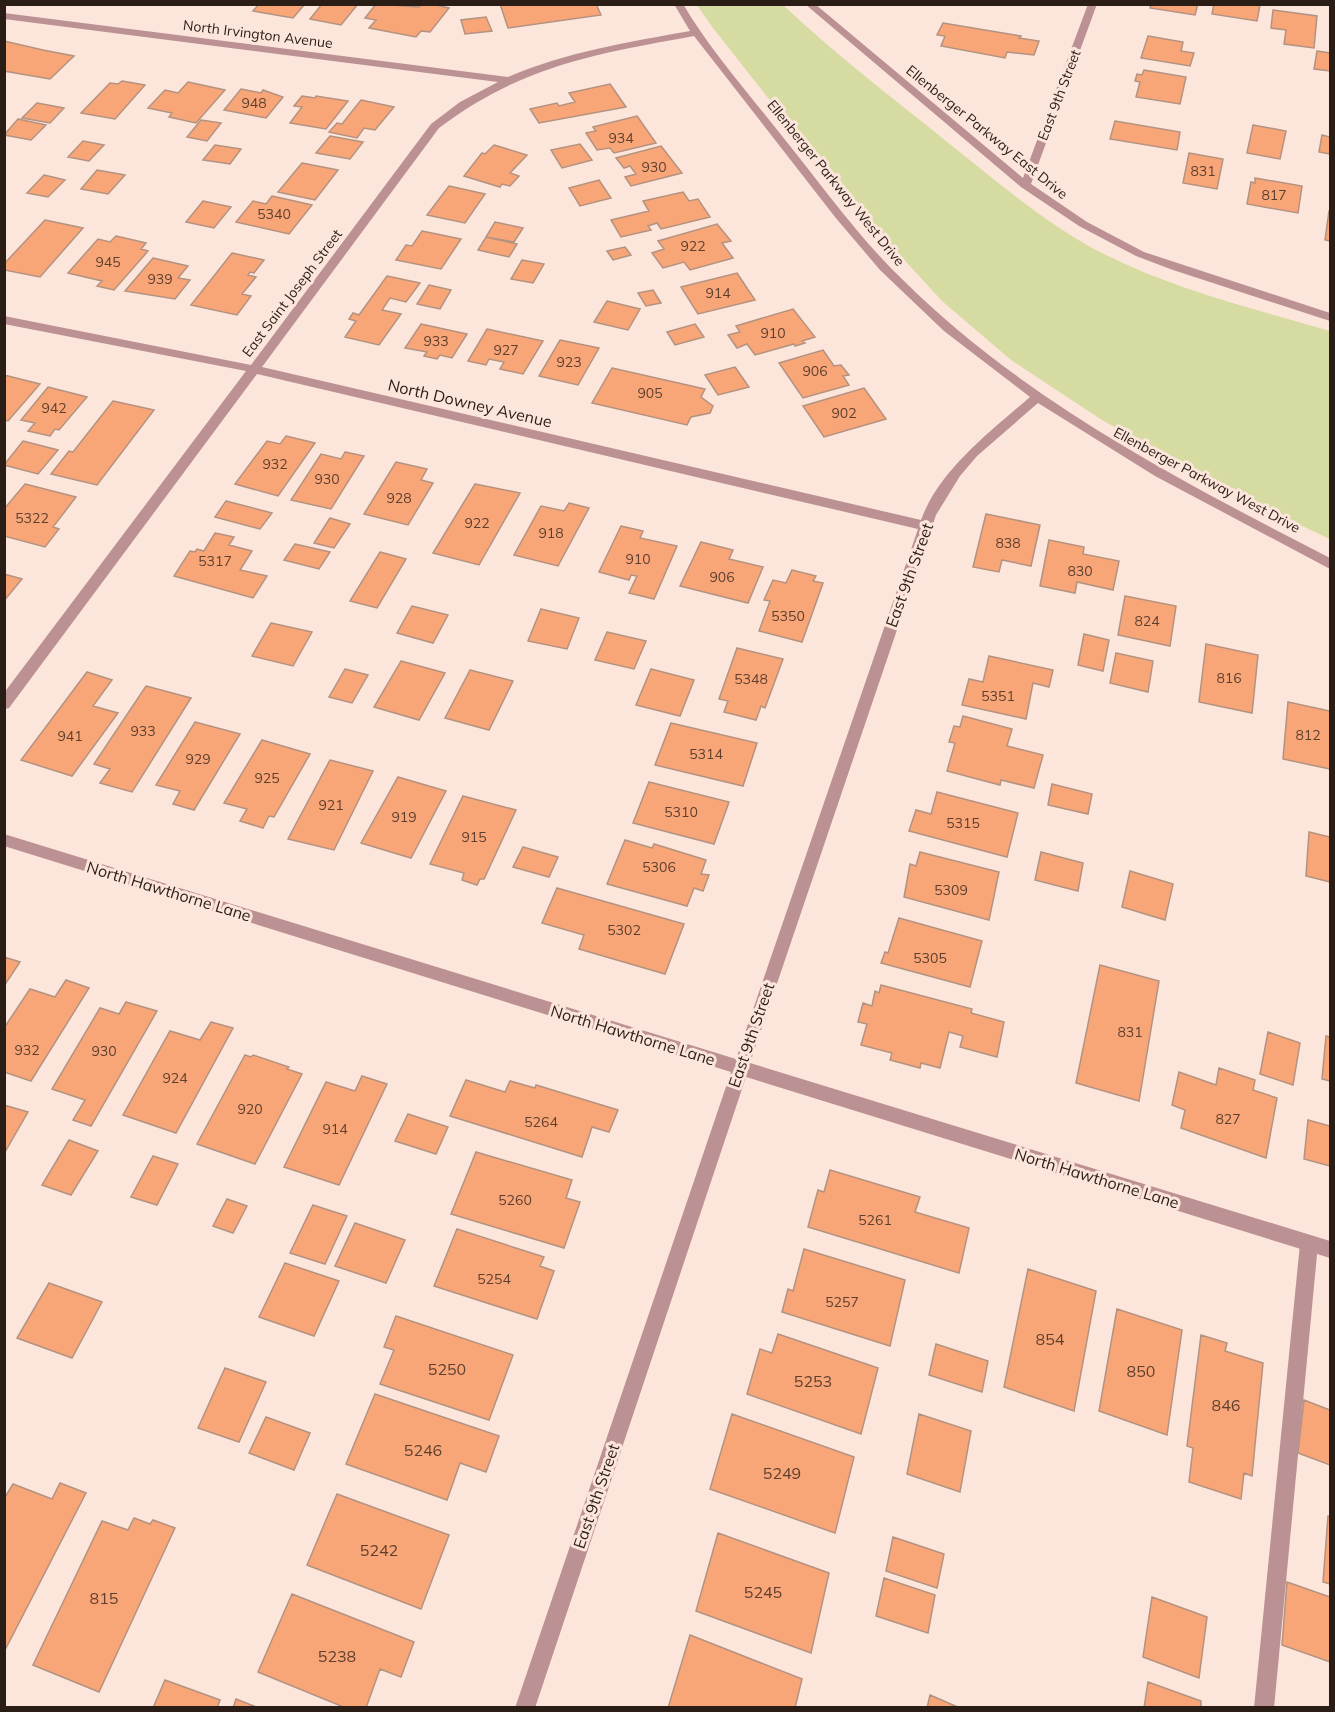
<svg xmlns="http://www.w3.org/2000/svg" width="1335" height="1712" viewBox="0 0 1335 1712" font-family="Mulish,sans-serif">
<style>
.green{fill:#d5dba1}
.building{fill:#f8a678;stroke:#b49280;stroke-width:1.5}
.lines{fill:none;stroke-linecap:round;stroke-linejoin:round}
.lane{fill:#bc9193;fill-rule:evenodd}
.street{fill:#bc9193;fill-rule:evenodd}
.labels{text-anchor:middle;stroke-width:6;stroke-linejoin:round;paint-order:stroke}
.far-street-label{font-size:14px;fill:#2a1d16;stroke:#fce5da}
.number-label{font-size:14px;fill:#5e3f2e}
.street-label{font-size:16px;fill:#2a1d16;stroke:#fce5da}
.near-number-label{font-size:16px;fill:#5e3f2e}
</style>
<rect width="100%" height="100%" fill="#fce5da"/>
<!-- green -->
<path class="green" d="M 697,5 L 783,5 C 836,55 894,99 951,145 C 996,181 1043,221 1094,249 C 1168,288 1251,308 1330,331 L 1330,539 L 1238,496 L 1102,420 L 1011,360 L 942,301 L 842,192 L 713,28 Z"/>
<!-- building -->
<path class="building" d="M 259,4 L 305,4 L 293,18 L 253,11 Z
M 322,4 L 358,4 L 341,25 L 310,19 Z
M 376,4 L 419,7 L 422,4 L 432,4 L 449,8 L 430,32 L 421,31 L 416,37 L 369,28 L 376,20 L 365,18 Z
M 500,4 L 596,4 L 601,15 L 508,28 Z
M 1151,4 L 1198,4 L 1195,15 L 1150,8 Z
M 1214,4 L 1258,4 L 1260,5 L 1257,21 L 1212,14 Z
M 1273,10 L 1317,16 L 1314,48 L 1284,44 L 1286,30 L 1271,28 Z
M 486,17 L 492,31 L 465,34 L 461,20 Z
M 943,23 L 1021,36 L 1019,38 L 1039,41 L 1034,55 L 1007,52 L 1005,58 L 941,46 L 945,36 L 937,35 Z
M 1148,36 L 1183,42 L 1181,51 L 1194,53 L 1190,66 L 1141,58 Z
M 4,41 L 43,50 L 74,56 L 50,79 L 4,71 Z
M 1317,51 L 1330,53 L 1330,71 L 1314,69 Z
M 1144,70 L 1186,77 L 1180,104 L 1136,97 L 1140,82 L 1135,81 L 1137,74 L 1142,75 Z
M 122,81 L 145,85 L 115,119 L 81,113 L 110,83 L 118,84 Z
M 188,82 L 225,90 L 196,123 L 169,117 L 172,113 L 148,108 L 165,90 L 178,93 Z
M 610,84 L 626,107 L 539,123 L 530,109 L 557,103 L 559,106 L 575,102 L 569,93 Z
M 241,89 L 261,93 L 263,90 L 283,97 L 266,118 L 224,110 Z
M 302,96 L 315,98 L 316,96 L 348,101 L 326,129 L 290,123 L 302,107 L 294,106 Z
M 361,100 L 394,107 L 375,130 L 364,128 L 357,138 L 329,132 L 337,123 L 342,124 Z
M 37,103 L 64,108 L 50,123 L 22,118 Z
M 637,116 L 656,143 L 614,153 L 610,148 L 597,150 L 586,133 L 596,131 L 593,127 Z
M 18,119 L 46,125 L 31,140 L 4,135 Z
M 201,120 L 221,123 L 207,141 L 187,137 Z
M 1115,121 L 1180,132 L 1177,150 L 1110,139 Z
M 1253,125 L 1286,131 L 1280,159 L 1247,153 Z
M 1322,135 L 1330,137 L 1330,154 L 1319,152 Z
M 330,136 L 363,142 L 350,159 L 316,153 Z
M 83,141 L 104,145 L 89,161 L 68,157 Z
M 580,144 L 592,160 L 562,168 L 551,150 Z
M 215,145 L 241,149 L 230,164 L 203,160 Z
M 494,145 L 527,155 L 510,173 L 519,176 L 510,186 L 502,184 L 500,187 L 464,176 L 482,153 L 485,154 Z
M 661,146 L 682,173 L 631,186 L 625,177 L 636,174 L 630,166 L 624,168 L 616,158 Z
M 1189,153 L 1223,159 L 1217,189 L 1183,183 Z
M 302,163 L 338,170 L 315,200 L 278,192 Z
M 97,170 L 125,175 L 108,194 L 81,189 Z
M 44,175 L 65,180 L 48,197 L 27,193 Z
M 1255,178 L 1302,186 L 1298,213 L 1247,204 L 1251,182 L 1255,183 Z
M 599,180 L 611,198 L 580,206 L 569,188 Z
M 449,186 L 485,194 L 465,223 L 427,215 Z
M 683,192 L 689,201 L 698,199 L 710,217 L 661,229 L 657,223 L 648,226 L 651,230 L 621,237 L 611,220 L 649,211 L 643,201 Z
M 272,196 L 312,205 L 289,234 L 236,222 L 253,201 L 266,204 Z
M 203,201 L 231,207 L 214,228 L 186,222 Z
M 1329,211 L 1330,211 L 1330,241 L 1325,240 Z
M 45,220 L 83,228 L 40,277 L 4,270 L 4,264 Z
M 495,222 L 523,228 L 514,242 L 486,237 Z
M 717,224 L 731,241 L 722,243 L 733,258 L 690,270 L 684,262 L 663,268 L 652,253 L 664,249 L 658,241 Z
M 422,231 L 461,239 L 441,269 L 396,260 L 406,245 L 412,246 Z
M 116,236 L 146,243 L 141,249 L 148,251 L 114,290 L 97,286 L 102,281 L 68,273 L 98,239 L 110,242 Z
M 486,237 L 517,244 L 509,257 L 478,250 Z
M 625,247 L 631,255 L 613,260 L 607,251 Z
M 232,253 L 264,260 L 254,273 L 250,272 L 248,275 L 256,277 L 242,294 L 251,296 L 237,315 L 191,305 Z
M 153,258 L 188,266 L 178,278 L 190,280 L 175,299 L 125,291 Z
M 522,260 L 544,264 L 533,283 L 511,279 Z
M 737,273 L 755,300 L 698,314 L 681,287 Z
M 387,276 L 420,283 L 406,302 L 390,298 L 382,310 L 401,314 L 379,345 L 345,337 L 356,321 L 349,319 L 353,313 L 359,315 Z
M 429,285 L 451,290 L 440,309 L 417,304 Z
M 653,290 L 661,303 L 646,306 L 638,293 Z
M 607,301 L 640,309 L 628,330 L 594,322 Z
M 793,309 L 815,337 L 802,341 L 805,343 L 795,346 L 794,344 L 755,355 L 747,344 L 737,348 L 728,335 L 740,332 L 736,326 Z
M 421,324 L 467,334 L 452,358 L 440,355 L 437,359 L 424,356 L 427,352 L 405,348 Z
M 695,324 L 704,337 L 675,345 L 667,332 Z
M 487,329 L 543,341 L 523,374 L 500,369 L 504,362 L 489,359 L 486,365 L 468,361 Z
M 560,340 L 599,348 L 578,385 L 539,376 Z
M 823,350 L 834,366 L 841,365 L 849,375 L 843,376 L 849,385 L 803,398 L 779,363 Z
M 735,367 L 749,387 L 718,395 L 705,375 Z
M 612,368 L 705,389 L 701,397 L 713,406 L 710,413 L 691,417 L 687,425 L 592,403 Z
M 4,375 L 40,384 L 8,421 L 4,420 Z
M 48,387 L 87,397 L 59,430 L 55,429 L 50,436 L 28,431 L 35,423 L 21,420 Z
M 864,388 L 886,419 L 824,437 L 803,406 Z
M 113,401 L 154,410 L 97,485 L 51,474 L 69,451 L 73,452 Z
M 286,436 L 315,443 L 278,496 L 235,484 L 267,441 L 280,444 Z
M 23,441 L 58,450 L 38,474 L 4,465 Z
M 345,452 L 364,456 L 331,509 L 291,500 L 321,454 L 341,459 Z
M 396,462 L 427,469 L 421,480 L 433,483 L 408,525 L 364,514 Z
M 25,484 L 76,497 L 53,527 L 59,529 L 45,547 L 4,536 L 4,509 Z
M 475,484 L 520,493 L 479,565 L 433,553 Z
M 226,501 L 272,513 L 260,529 L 215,517 Z
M 569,503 L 589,508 L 558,566 L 514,555 L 541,506 L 564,511 Z
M 986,514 L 1040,525 L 1031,566 L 1002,560 L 999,572 L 973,567 Z
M 330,518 L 350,524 L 334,548 L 314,543 Z
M 621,526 L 643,531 L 640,538 L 677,546 L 654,599 L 629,593 L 637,576 L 631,575 L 629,580 L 599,572 Z
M 215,533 L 234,537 L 229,545 L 252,551 L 240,570 L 267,576 L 253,598 L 174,576 L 190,551 L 195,552 L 197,549 L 204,551 Z
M 1049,540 L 1084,547 L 1083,554 L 1119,561 L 1113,590 L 1077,582 L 1075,593 L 1040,586 Z
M 701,542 L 733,550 L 729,559 L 763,567 L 748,603 L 680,586 Z
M 295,544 L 330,552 L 319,569 L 284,560 Z
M 380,552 L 406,559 L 377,608 L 350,601 Z
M 792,570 L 816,576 L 813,581 L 823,583 L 802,642 L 759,631 L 770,601 L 764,600 L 773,580 L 786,583 Z
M 4,574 L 22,579 L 4,601 Z
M 1125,596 L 1176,606 L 1170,646 L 1118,635 Z
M 412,606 L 448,615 L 433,643 L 397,633 Z
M 541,609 L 579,618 L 567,649 L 528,641 Z
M 271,623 L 312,632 L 293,666 L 252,656 Z
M 607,632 L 646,641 L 634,669 L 595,660 Z
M 1084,634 L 1109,640 L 1103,671 L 1078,665 Z
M 1206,644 L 1258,655 L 1252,713 L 1199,702 Z
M 737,648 L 783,659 L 765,708 L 761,706 L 756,720 L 724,712 L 728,701 L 719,699 Z
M 1116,653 L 1153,661 L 1148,692 L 1110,683 Z
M 989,656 L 1053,670 L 1049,687 L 1033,683 L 1026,719 L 962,705 L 969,679 L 983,682 Z
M 401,661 L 445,673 L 419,720 L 374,707 Z
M 345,669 L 368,675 L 352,703 L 329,697 Z
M 651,669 L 694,680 L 680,716 L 636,705 Z
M 470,670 L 513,681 L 489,730 L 445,718 Z
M 87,672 L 112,680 L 93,706 L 118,713 L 72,776 L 21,760 Z
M 146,686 L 191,698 L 132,792 L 100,783 L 110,769 L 94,764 Z
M 1288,702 L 1330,711 L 1330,769 L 1283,759 Z
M 963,716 L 1012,729 L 1007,746 L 1043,755 L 1034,788 L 1001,780 L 1000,785 L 947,771 L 955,743 L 949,742 L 954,726 L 960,727 Z
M 195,722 L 240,734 L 194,810 L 173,804 L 180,791 L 156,785 Z
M 671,723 L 757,743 L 743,786 L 655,765 Z
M 262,740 L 310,754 L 274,817 L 269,816 L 263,828 L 240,821 L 247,809 L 224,803 Z
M 330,760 L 373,771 L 334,850 L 288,839 Z
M 398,777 L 446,791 L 411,858 L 361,843 Z
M 649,782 L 729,802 L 714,844 L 633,823 Z
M 1052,784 L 1092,794 L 1088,814 L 1048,805 Z
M 937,792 L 1018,813 L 1007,857 L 909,831 L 916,810 L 931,814 Z
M 463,796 L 516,810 L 484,879 L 480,879 L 477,885 L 462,880 L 464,873 L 430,864 Z
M 1309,832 L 1330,837 L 1330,882 L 1306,876 Z
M 625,840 L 652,848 L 654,844 L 706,860 L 701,874 L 709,875 L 703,891 L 694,888 L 687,906 L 607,884 Z
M 523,847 L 558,857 L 549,877 L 513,867 Z
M 920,852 L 999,872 L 989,920 L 904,897 L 910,864 L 916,866 Z
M 1041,852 L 1083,863 L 1078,891 L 1035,880 Z
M 1130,871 L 1173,884 L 1165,920 L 1122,907 Z
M 557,888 L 684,924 L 665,974 L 579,949 L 584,935 L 542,923 Z
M 899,918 L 982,941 L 970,987 L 881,963 L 885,952 L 888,953 Z
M 4,957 L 20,962 L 4,986 Z
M 1100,965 L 1159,981 L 1139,1101 L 1076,1083 Z
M 66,980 L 89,988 L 31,1081 L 4,1072 L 4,1028 L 30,989 L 55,997 Z
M 881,985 L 972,1009 L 971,1013 L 1004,1022 L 997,1057 L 960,1047 L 963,1036 L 949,1032 L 940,1068 L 921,1063 L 920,1068 L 890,1060 L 892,1053 L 861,1045 L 867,1024 L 858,1022 L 863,1003 L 872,1006 L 875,991 L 879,993 Z
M 126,1002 L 157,1011 L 91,1126 L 73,1120 L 85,1100 L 52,1089 L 100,1008 L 119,1014 Z
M 211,1022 L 233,1028 L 176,1133 L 123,1115 L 170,1031 L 200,1040 Z
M 1268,1032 L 1300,1043 L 1293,1085 L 1260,1074 Z
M 1326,1036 L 1330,1037 L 1330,1081 L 1322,1079 Z
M 245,1055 L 251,1057 L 253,1055 L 289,1067 L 287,1069 L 302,1074 L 255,1164 L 197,1144 Z
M 1219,1068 L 1255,1080 L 1253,1090 L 1277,1098 L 1266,1158 L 1181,1128 L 1185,1110 L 1172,1105 L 1179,1072 L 1216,1085 Z
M 362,1076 L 387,1084 L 339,1185 L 284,1167 L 326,1082 L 355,1091 Z
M 466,1080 L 505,1092 L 510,1081 L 535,1088 L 536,1085 L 618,1110 L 609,1132 L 592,1127 L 582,1157 L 450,1116 Z
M 4,1105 L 28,1112 L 5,1152 L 4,1152 Z
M 408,1114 L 448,1127 L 436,1154 L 395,1141 Z
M 1308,1120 L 1330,1126 L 1330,1166 L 1304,1159 Z
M 69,1140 L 98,1151 L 71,1195 L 42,1185 Z
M 476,1152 L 572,1180 L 566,1198 L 580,1202 L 564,1248 L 451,1214 Z
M 153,1156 L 178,1164 L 157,1205 L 131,1197 Z
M 830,1170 L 920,1197 L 915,1212 L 969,1228 L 959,1273 L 808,1227 L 818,1190 L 824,1192 Z
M 227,1199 L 247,1206 L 233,1233 L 213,1226 Z
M 313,1205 L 347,1216 L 325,1264 L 290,1253 Z
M 355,1223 L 405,1240 L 386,1283 L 335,1266 Z
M 457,1229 L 544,1257 L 540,1266 L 554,1271 L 537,1319 L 434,1286 Z
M 804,1249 L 905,1280 L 890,1346 L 782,1312 L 788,1289 L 793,1291 Z
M 285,1263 L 339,1281 L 314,1336 L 259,1317 Z
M 1028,1269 L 1096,1291 L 1074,1411 L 1004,1387 Z
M 49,1283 L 102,1302 L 72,1358 L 17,1338 Z
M 1117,1309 L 1182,1330 L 1167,1435 L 1099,1411 Z
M 396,1316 L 513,1355 L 489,1420 L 380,1384 L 394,1350 L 384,1347 Z
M 778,1334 L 878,1368 L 861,1434 L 747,1394 L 760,1349 L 772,1353 Z
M 1201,1335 L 1227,1343 L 1225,1351 L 1263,1363 L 1252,1476 L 1244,1473 L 1241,1499 L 1189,1482 L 1193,1448 L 1187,1446 Z
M 936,1344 L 988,1361 L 982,1392 L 929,1375 Z
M 225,1368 L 266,1382 L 239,1442 L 198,1428 Z
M 375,1394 L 499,1436 L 486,1472 L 460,1463 L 447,1500 L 346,1464 Z
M 1304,1400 L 1330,1410 L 1330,1465 L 1298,1453 Z
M 732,1414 L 854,1457 L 835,1533 L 710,1489 Z
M 919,1414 L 971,1431 L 960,1492 L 907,1474 Z
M 266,1417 L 310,1433 L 294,1470 L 249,1453 Z
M 60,1483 L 86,1493 L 4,1652 L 4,1499 L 13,1484 L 52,1499 Z
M 337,1494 L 449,1535 L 421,1609 L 307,1565 Z
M 1328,1516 L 1330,1516 L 1330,1584 L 1323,1582 Z
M 134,1518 L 150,1524 L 153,1520 L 175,1528 L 99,1692 L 33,1665 L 102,1521 L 128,1530 Z
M 718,1533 L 829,1573 L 811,1653 L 696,1611 Z
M 893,1537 L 944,1554 L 937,1588 L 886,1571 Z
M 884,1578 L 935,1595 L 928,1633 L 876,1616 Z
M 1287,1582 L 1330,1597 L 1330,1662 L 1282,1645 Z
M 292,1594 L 414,1642 L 401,1677 L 380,1669 L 366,1708 L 346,1708 L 258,1672 Z
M 1152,1597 L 1207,1617 L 1199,1678 L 1143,1657 Z
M 690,1635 L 802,1679 L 795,1708 L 668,1708 Z
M 165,1680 L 220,1700 L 217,1708 L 153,1708 Z
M 1148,1682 L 1201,1701 L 1201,1708 L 1144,1708 Z
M 930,1695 L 960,1708 L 927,1708 Z
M 236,1699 L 259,1708 L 233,1708 Z"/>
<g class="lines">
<!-- lane -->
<path class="lane" d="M 1309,1235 L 1315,1238 L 1318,1244 L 1274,1708 L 1254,1708 L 1300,1244 L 1303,1238 Z"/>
<!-- street -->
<path class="street" d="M 674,4 L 683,4 C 712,53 751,96 786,141 C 824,188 859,238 903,280 C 1025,401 1179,480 1330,558 L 1330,569 L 1155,476 L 1038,403 L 977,456 L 960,476 L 936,515 L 750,1063 L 1330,1241 L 1330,1258 L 746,1077 L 535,1708 L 515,1708 L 731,1072 L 4,846 L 4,834 L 736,1059 L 918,529 L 257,374 L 9,708 L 4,709 L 4,693 L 246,371 L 4,324 L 4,316 L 251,365 L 431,124 L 460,102 L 498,82 L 4,19 L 4,13 L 508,77 C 566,52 629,42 690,31 ZM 694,36 L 835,217 L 880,270 L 944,331 L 1030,397 C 991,431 939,470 921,520 L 262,367 L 439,128 C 521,66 595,54 694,36 Z
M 805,4 L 815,4 L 1023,178 L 1088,4 L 1097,4 L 1031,184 L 1087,222 L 1144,252 L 1330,313 L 1330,321 L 1173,270 L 1136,256 L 1079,226 L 1021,187 Z"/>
</g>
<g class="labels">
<!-- far-street labels -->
<g class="far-street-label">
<text transform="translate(258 34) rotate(7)" y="5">North Irvington Avenue</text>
<text transform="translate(1059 95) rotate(-69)" y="5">East 9th Street</text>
<text transform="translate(987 132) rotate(39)" y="5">Ellenberger Parkway East Drive</text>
<text transform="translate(836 183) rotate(51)" y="5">Ellenberger Parkway West Drive</text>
<text transform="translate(292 293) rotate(-53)" y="5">East Saint Joseph Street</text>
<text transform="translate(1207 480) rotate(28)" y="5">Ellenberger Parkway West Drive</text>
</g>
<!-- number labels -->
<g class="number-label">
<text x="254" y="108">948</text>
<text x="621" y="143">934</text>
<text x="654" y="172">930</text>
<text x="1203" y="176">831</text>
<text x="1274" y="200">817</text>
<text x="274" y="219">5340</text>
<text x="693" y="251">922</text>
<text x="108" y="267">945</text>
<text x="160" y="284">939</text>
<text x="718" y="298">914</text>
<text x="773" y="338">910</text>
<text x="436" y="346">933</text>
<text x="506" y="355">927</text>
<text x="569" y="367">923</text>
<text x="815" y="376">906</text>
<text x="650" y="398">905</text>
<text x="54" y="413">942</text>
<text x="844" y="418">902</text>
<text x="275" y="469">932</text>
<text x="327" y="484">930</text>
<text x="399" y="503">928</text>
<text x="32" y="523">5322</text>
<text x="477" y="528">922</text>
<text x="551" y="538">918</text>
<text x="1008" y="548">838</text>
<text x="638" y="564">910</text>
<text x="215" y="566">5317</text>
<text x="1080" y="576">830</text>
<text x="722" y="582">906</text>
<text x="788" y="621">5350</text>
<text x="1147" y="626">824</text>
<text x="1229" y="683">816</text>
<text x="751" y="684">5348</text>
<text x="998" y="701">5351</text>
<text x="143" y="736">933</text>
<text x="1308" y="740">812</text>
<text x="70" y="741">941</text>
<text x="706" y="759">5314</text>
<text x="198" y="764">929</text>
<text x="267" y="783">925</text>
<text x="331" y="810">921</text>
<text x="681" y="817">5310</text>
<text x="404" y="822">919</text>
<text x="963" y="828">5315</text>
<text x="474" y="842">915</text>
<text x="659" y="872">5306</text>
<text x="951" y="895">5309</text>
<text x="624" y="935">5302</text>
<text x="930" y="963">5305</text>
<text x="1130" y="1037">831</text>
<text x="27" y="1055">932</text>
<text x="104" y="1056">930</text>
<text x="175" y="1083">924</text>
<text x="250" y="1114">920</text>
<text x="1228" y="1124">827</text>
<text x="541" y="1127">5264</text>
<text x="335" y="1134">914</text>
<text x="515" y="1205">5260</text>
<text x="875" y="1225">5261</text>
<text x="494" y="1284">5254</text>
<text x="842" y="1307">5257</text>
</g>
<!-- street labels -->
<g class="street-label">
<text transform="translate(470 403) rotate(13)" y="6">North Downey Avenue</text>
<text transform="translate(909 575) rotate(-70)" y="6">East 9th Street</text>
<text transform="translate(169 891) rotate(17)" y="6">North Hawthorne Lane</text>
<text transform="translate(633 1035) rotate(17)" y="6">North Hawthorne Lane</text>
<text transform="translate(751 1035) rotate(-71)" y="6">East 9th Street</text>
<text transform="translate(1097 1178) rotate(17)" y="6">North Hawthorne Lane</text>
<text transform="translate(596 1496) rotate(-71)" y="6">East 9th Street</text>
</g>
<!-- near-number labels -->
<g class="near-number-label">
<text x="1050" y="1345">854</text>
<text x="447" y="1375">5250</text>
<text x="1141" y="1377">850</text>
<text x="813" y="1387">5253</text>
<text x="1226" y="1411">846</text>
<text x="423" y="1456">5246</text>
<text x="782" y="1479">5249</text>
<text x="379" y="1556">5242</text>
<text x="763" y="1598">5245</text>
<text x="104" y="1604">815</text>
<text x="337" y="1662">5238</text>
</g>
</g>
<!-- border -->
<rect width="1335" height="1712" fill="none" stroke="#2a1d16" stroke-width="12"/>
</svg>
